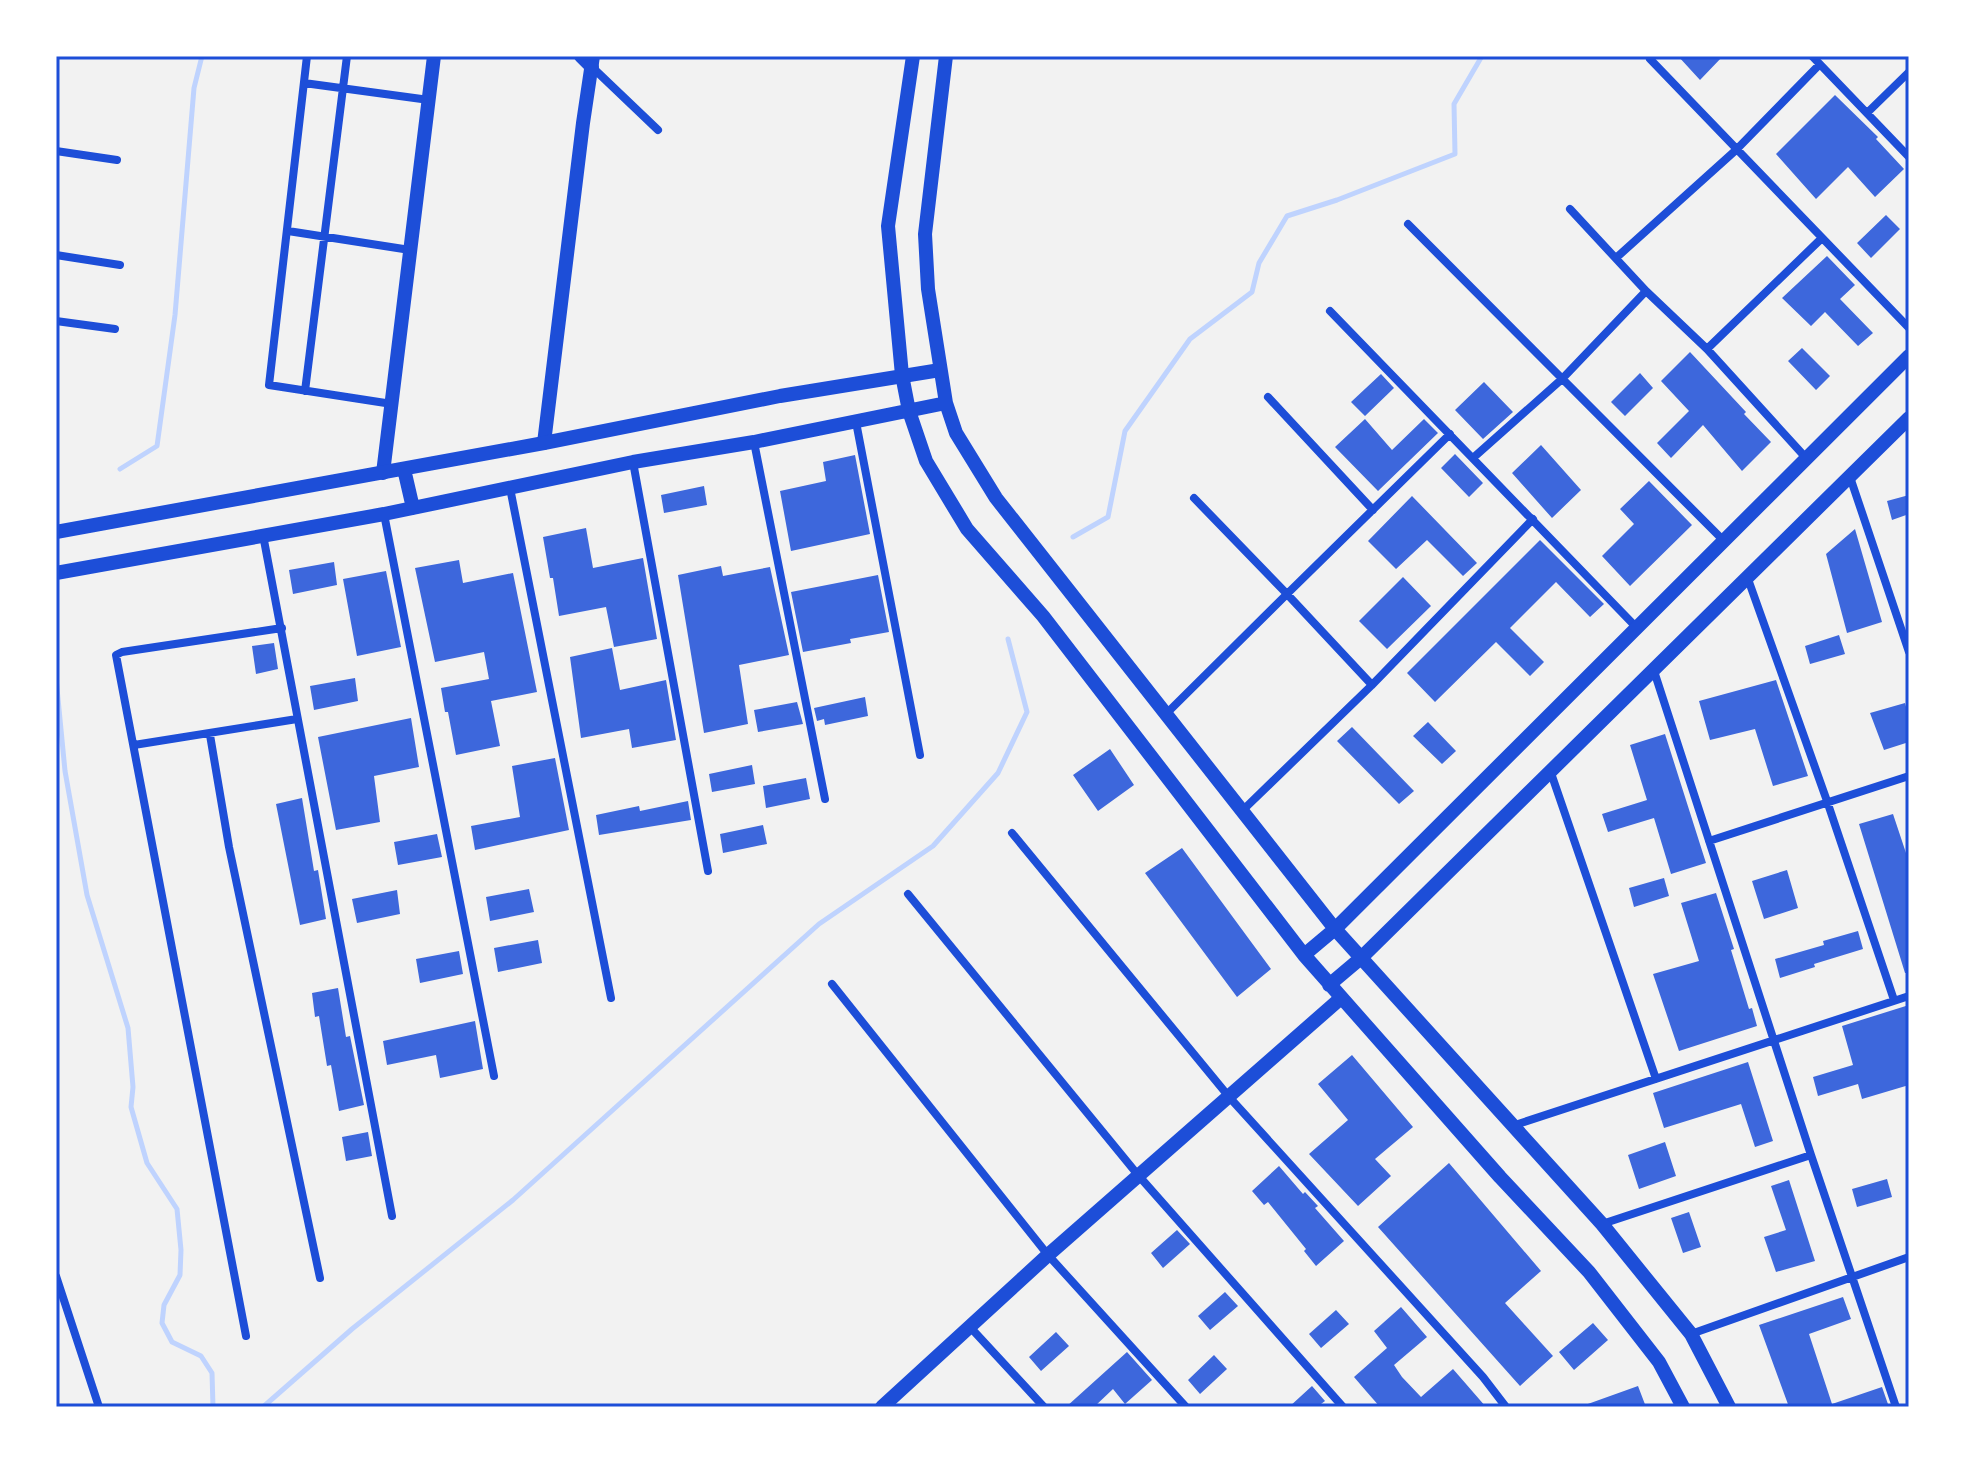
<svg xmlns="http://www.w3.org/2000/svg" width="1965" height="1463" viewBox="0 0 1965 1463" font-family="'Golos Text',sans-serif">
<style>
.lines{fill:none;stroke-linecap:round;stroke-linejoin:round}
.stream{stroke:#bfd3fe;stroke-width:5}
.building{fill:#3d67dc}
.minor{stroke:#1d4ed8;stroke-width:8}
.tertiary{stroke:#1d4ed8;stroke-width:14}
.secondary{stroke:#1d4ed8;stroke-width:14}
.neatline{fill:none;stroke:#1d4ed8;stroke-width:3}
</style>
<rect width="100%" height="100%" fill="#f2f2f2"/>
<g class="lines">
<!-- stream -->
<path class="stream" d="M 120,469 L 157,446 L 175,315 L 194,88 L 202,56
M 1073,537 L 1108,517 L 1125,431 L 1190,339 L 1252,292 L 1259,263 L 1287,216 L 1337,200 L 1455,154 L 1454,104 L 1482,56
M 56,678 L 65,771 L 87,895 L 128,1028 L 133,1087 L 131,1107 L 147,1163 L 177,1209 L 181,1250 L 180,1275 L 164,1305 L 162,1323 L 172,1342 L 201,1356 L 212,1373 L 213,1407
M 263,1407 L 352,1329 L 513,1200 L 819,924 L 933,846 L 998,773 L 1027,712 L 1008,639"/>
</g>
<!-- building -->
<path class="building" d="M 1678,56 L 1723,56 L 1700,80 Z
M 1835,95 L 1878,137 L 1876,139 L 1904,169 L 1875,197 L 1848,167 L 1816,199 L 1776,154 Z
M 1886,215 L 1900,229 L 1871,258 L 1857,243 Z
M 1827,256 L 1855,285 L 1840,299 L 1873,333 L 1858,346 L 1825,312 L 1811,326 L 1782,298 Z
M 1802,348 L 1830,376 L 1816,390 L 1788,361 Z
M 1690,352 L 1746,412 L 1744,414 L 1771,442 L 1742,471 L 1703,425 L 1671,458 L 1657,443 L 1689,411 L 1661,381 Z
M 1640,373 L 1653,388 L 1625,416 L 1611,402 Z
M 1381,374 L 1394,388 L 1365,416 L 1351,402 Z
M 1484,382 L 1513,412 L 1483,439 L 1455,410 Z
M 1365,419 L 1392,450 L 1424,419 L 1438,433 L 1378,491 L 1335,447 Z
M 1541,445 L 1581,490 L 1552,518 L 1512,473 Z
M 1455,454 L 1483,483 L 1469,497 L 1441,468 Z
M 855,455 L 870,534 L 791,551 L 780,491 L 826,481 L 823,462 Z
M 1649,481 L 1692,525 L 1630,586 L 1602,556 L 1634,524 L 1620,509 Z
M 704,486 L 707,505 L 664,513 L 661,495 Z
M 1909,495 L 1909,514 L 1892,520 L 1887,501 Z
M 1412,496 L 1477,563 L 1463,576 L 1427,540 L 1396,569 L 1368,541 Z
M 586,528 L 593,568 L 643,558 L 657,639 L 614,647 L 606,607 L 559,616 L 553,578 L 550,578 L 543,537 Z
M 1855,529 L 1882,622 L 1847,633 L 1826,554 Z
M 1540,540 L 1604,604 L 1590,617 L 1556,582 L 1510,628 L 1544,662 L 1530,676 L 1496,642 L 1435,702 L 1407,673 Z
M 459,560 L 463,583 L 513,573 L 537,692 L 491,701 L 500,746 L 456,755 L 448,712 L 445,712 L 441,688 L 489,679 L 484,652 L 435,662 L 415,568 Z
M 334,562 L 337,585 L 293,594 L 289,570 Z
M 721,566 L 723,576 L 770,567 L 789,655 L 739,665 L 748,724 L 704,733 L 678,575 Z
M 386,571 L 401,647 L 357,656 L 343,579 Z
M 878,575 L 889,632 L 850,639 L 851,643 L 803,652 L 791,592 Z
M 1403,577 L 1431,606 L 1387,649 L 1359,621 Z
M 1839,635 L 1845,654 L 1810,664 L 1805,646 Z
M 274,643 L 278,669 L 256,674 L 252,646 Z
M 612,648 L 620,690 L 666,680 L 676,740 L 632,748 L 629,729 L 581,738 L 570,657 Z
M 355,678 L 358,701 L 314,710 L 310,686 Z
M 1776,680 L 1808,776 L 1773,786 L 1755,729 L 1710,740 L 1699,701 Z
M 865,697 L 868,716 L 825,725 L 824,719 L 817,721 L 814,708 Z
M 797,702 L 803,724 L 758,732 L 754,710 Z
M 1905,703 L 1909,718 L 1909,742 L 1884,750 L 1870,713 Z
M 411,718 L 419,767 L 374,776 L 380,822 L 336,830 L 318,737 Z
M 1428,722 L 1456,751 L 1442,764 L 1413,736 Z
M 1352,727 L 1414,791 L 1399,804 L 1337,741 Z
M 1665,734 L 1706,863 L 1671,874 L 1654,818 L 1608,832 L 1602,814 L 1647,800 L 1630,745 Z
M 1110,749 L 1134,785 L 1098,811 L 1073,775 Z
M 555,758 L 569,830 L 475,850 L 471,826 L 520,817 L 512,766 Z
M 752,765 L 755,784 L 712,792 L 709,774 Z
M 806,778 L 810,799 L 766,808 L 763,786 Z
M 302,798 L 314,871 L 318,870 L 326,919 L 300,925 L 276,804 Z
M 688,801 L 691,820 L 599,835 L 596,815 L 639,806 L 640,811 Z
M 1893,814 L 1909,862 L 1909,973 L 1905,973 L 1859,824 Z
M 763,825 L 767,844 L 723,853 L 720,834 Z
M 437,834 L 442,857 L 398,865 L 394,842 Z
M 1182,848 L 1271,969 L 1237,997 L 1145,873 Z
M 1787,870 L 1798,908 L 1764,919 L 1752,881 Z
M 1664,878 L 1669,896 L 1634,907 L 1629,888 Z
M 529,889 L 534,912 L 490,921 L 486,897 Z
M 397,890 L 400,914 L 357,923 L 352,899 Z
M 1716,893 L 1734,949 L 1731,950 L 1749,1009 L 1752,1008 L 1757,1026 L 1679,1051 L 1653,974 L 1699,961 L 1681,903 Z
M 1858,931 L 1863,949 L 1814,964 L 1815,967 L 1780,978 L 1775,959 L 1824,945 L 1823,941 Z
M 538,940 L 542,963 L 498,972 L 494,948 Z
M 459,951 L 463,974 L 420,983 L 416,959 Z
M 338,988 L 346,1037 L 350,1036 L 364,1105 L 339,1111 L 331,1065 L 327,1066 L 319,1016 L 315,1017 L 312,993 Z
M 1909,1005 L 1909,1085 L 1862,1099 L 1858,1084 L 1818,1096 L 1813,1077 L 1853,1065 L 1842,1026 Z
M 475,1021 L 483,1069 L 440,1078 L 436,1055 L 387,1065 L 383,1041 Z
M 1352,1055 L 1413,1127 L 1375,1159 L 1391,1176 L 1358,1206 L 1309,1154 L 1348,1120 L 1318,1084 Z
M 1748,1062 L 1773,1141 L 1755,1147 L 1741,1104 L 1664,1128 L 1653,1093 Z
M 368,1132 L 372,1156 L 346,1161 L 342,1137 Z
M 1665,1142 L 1676,1176 L 1639,1189 L 1628,1155 Z
M 1449,1163 L 1541,1271 L 1505,1303 L 1553,1356 L 1520,1386 L 1378,1227 Z
M 1279,1166 L 1303,1194 L 1305,1192 L 1318,1206 L 1315,1208 L 1344,1241 L 1316,1266 L 1304,1251 L 1306,1249 L 1268,1202 L 1264,1205 L 1252,1191 Z
M 1887,1179 L 1892,1197 L 1857,1207 L 1852,1189 Z
M 1789,1180 L 1815,1261 L 1776,1272 L 1764,1237 L 1786,1230 L 1771,1186 Z
M 1689,1212 L 1701,1247 L 1683,1253 L 1671,1218 Z
M 1177,1230 L 1190,1244 L 1163,1268 L 1151,1253 Z
M 1225,1292 L 1238,1306 L 1210,1330 L 1198,1316 Z
M 1843,1297 L 1851,1319 L 1809,1334 L 1832,1404 L 1882,1387 L 1889,1407 L 1789,1407 L 1759,1325 Z
M 1401,1307 L 1427,1337 L 1394,1365 L 1402,1377 L 1421,1397 L 1453,1369 L 1486,1407 L 1380,1407 L 1366,1391 L 1354,1377 L 1387,1348 L 1374,1331 Z
M 1336,1310 L 1349,1324 L 1321,1348 L 1309,1334 Z
M 1593,1323 L 1608,1340 L 1574,1370 L 1559,1352 Z
M 1056,1332 L 1069,1346 L 1041,1371 L 1029,1357 Z
M 1127,1352 L 1152,1380 L 1125,1404 L 1113,1389 L 1094,1407 L 1066,1407 Z
M 1214,1355 L 1227,1369 L 1200,1394 L 1188,1380 Z
M 1312,1386 L 1325,1401 L 1317,1407 L 1289,1407 Z
M 1638,1386 L 1646,1407 L 1586,1407 L 1585,1405 Z"/>
<g class="lines">
<!-- minor -->
<path class="minor" d="M 307,56 L 269,385 L 392,404
M 1812,56 L 1909,157
M 1650,59 L 1909,328
M 592,67 L 658,130
M 304,83 L 429,100
M 1867,113 L 1909,72
M 56,151 L 117,160
M 1570,209 L 1646,291 L 1707,349 L 1807,459
M 1408,224 L 1724,541
M 288,231 L 410,250
M 56,255 L 120,265
M 1616,258 L 1736,150 L 1819,65
M 1330,311 L 1637,628
M 56,321 L 115,329
M 1707,349 L 1822,238
M 305,391 L 347,56
M 1268,397 L 1373,510
M 856,422 L 920,755
M 754,442 L 825,799
M 1473,458 L 1562,379 L 1646,291
M 633,462 L 708,871
M 1850,477 L 1909,652
M 510,488 L 611,998
M 384,514 L 494,1076
M 263,535 L 392,1216
M 1748,579 L 1827,801 L 1894,1000
M 1654,671 L 1811,1155 L 1896,1407
M 1372,685 L 1287,594 L 1450,434
M 1166,714 L 1287,594 L 1194,498
M 210,735 L 229,847 L 320,1278
M 134,745 L 297,719
M 1551,773 L 1656,1079
M 1242,811 L 1372,685 L 1533,519
M 1012,833 L 1230,1098 L 1483,1377 L 1506,1407
M 1709,841 L 1909,776
M 908,894 L 1138,1175 L 1343,1407
M 832,984 L 1048,1255 L 1186,1407
M 1512,1126 L 1909,996
M 1602,1224 L 1811,1155
M 56,1276 L 99,1407
M 970,1327 L 1044,1407
M 1691,1334 L 1909,1257
M 246,1336 L 116,655 L 122,652 L 282,628"/>
<!-- tertiary -->
<path class="tertiary" d="M 544,443 L 583,123 L 593,56
M 383,473 L 434,56
M 882,1407 L 1048,1255 L 1341,998"/>
<!-- secondary -->
<path class="secondary" d="M 581,56 L 592,67
M 913,56 L 888,226 L 902,375 L 909,411 L 926,461 L 967,529 L 1043,616 L 1304,955 L 1500,1177 L 1589,1272 L 1659,1362 L 1683,1407
M 946,56 L 925,234 L 928,289 L 946,403 L 956,433 L 996,498 L 1335,929 L 1602,1224 L 1691,1334 L 1729,1407
M 404,469 L 413,508
M 56,532 L 544,443 L 780,396 L 940,370
M 56,573 L 384,514 L 633,462 L 754,442 L 946,403
M 1304,955 L 1335,929 L 1909,356
M 1329,985 L 1361,958 L 1909,418"/>
</g>
<!-- border -->
<rect width="1965" height="1463" fill="none" stroke="#ffffff" stroke-width="116"/>
<rect x="58" y="58" width="1849" height="1347" class="neatline"/>
</svg>
